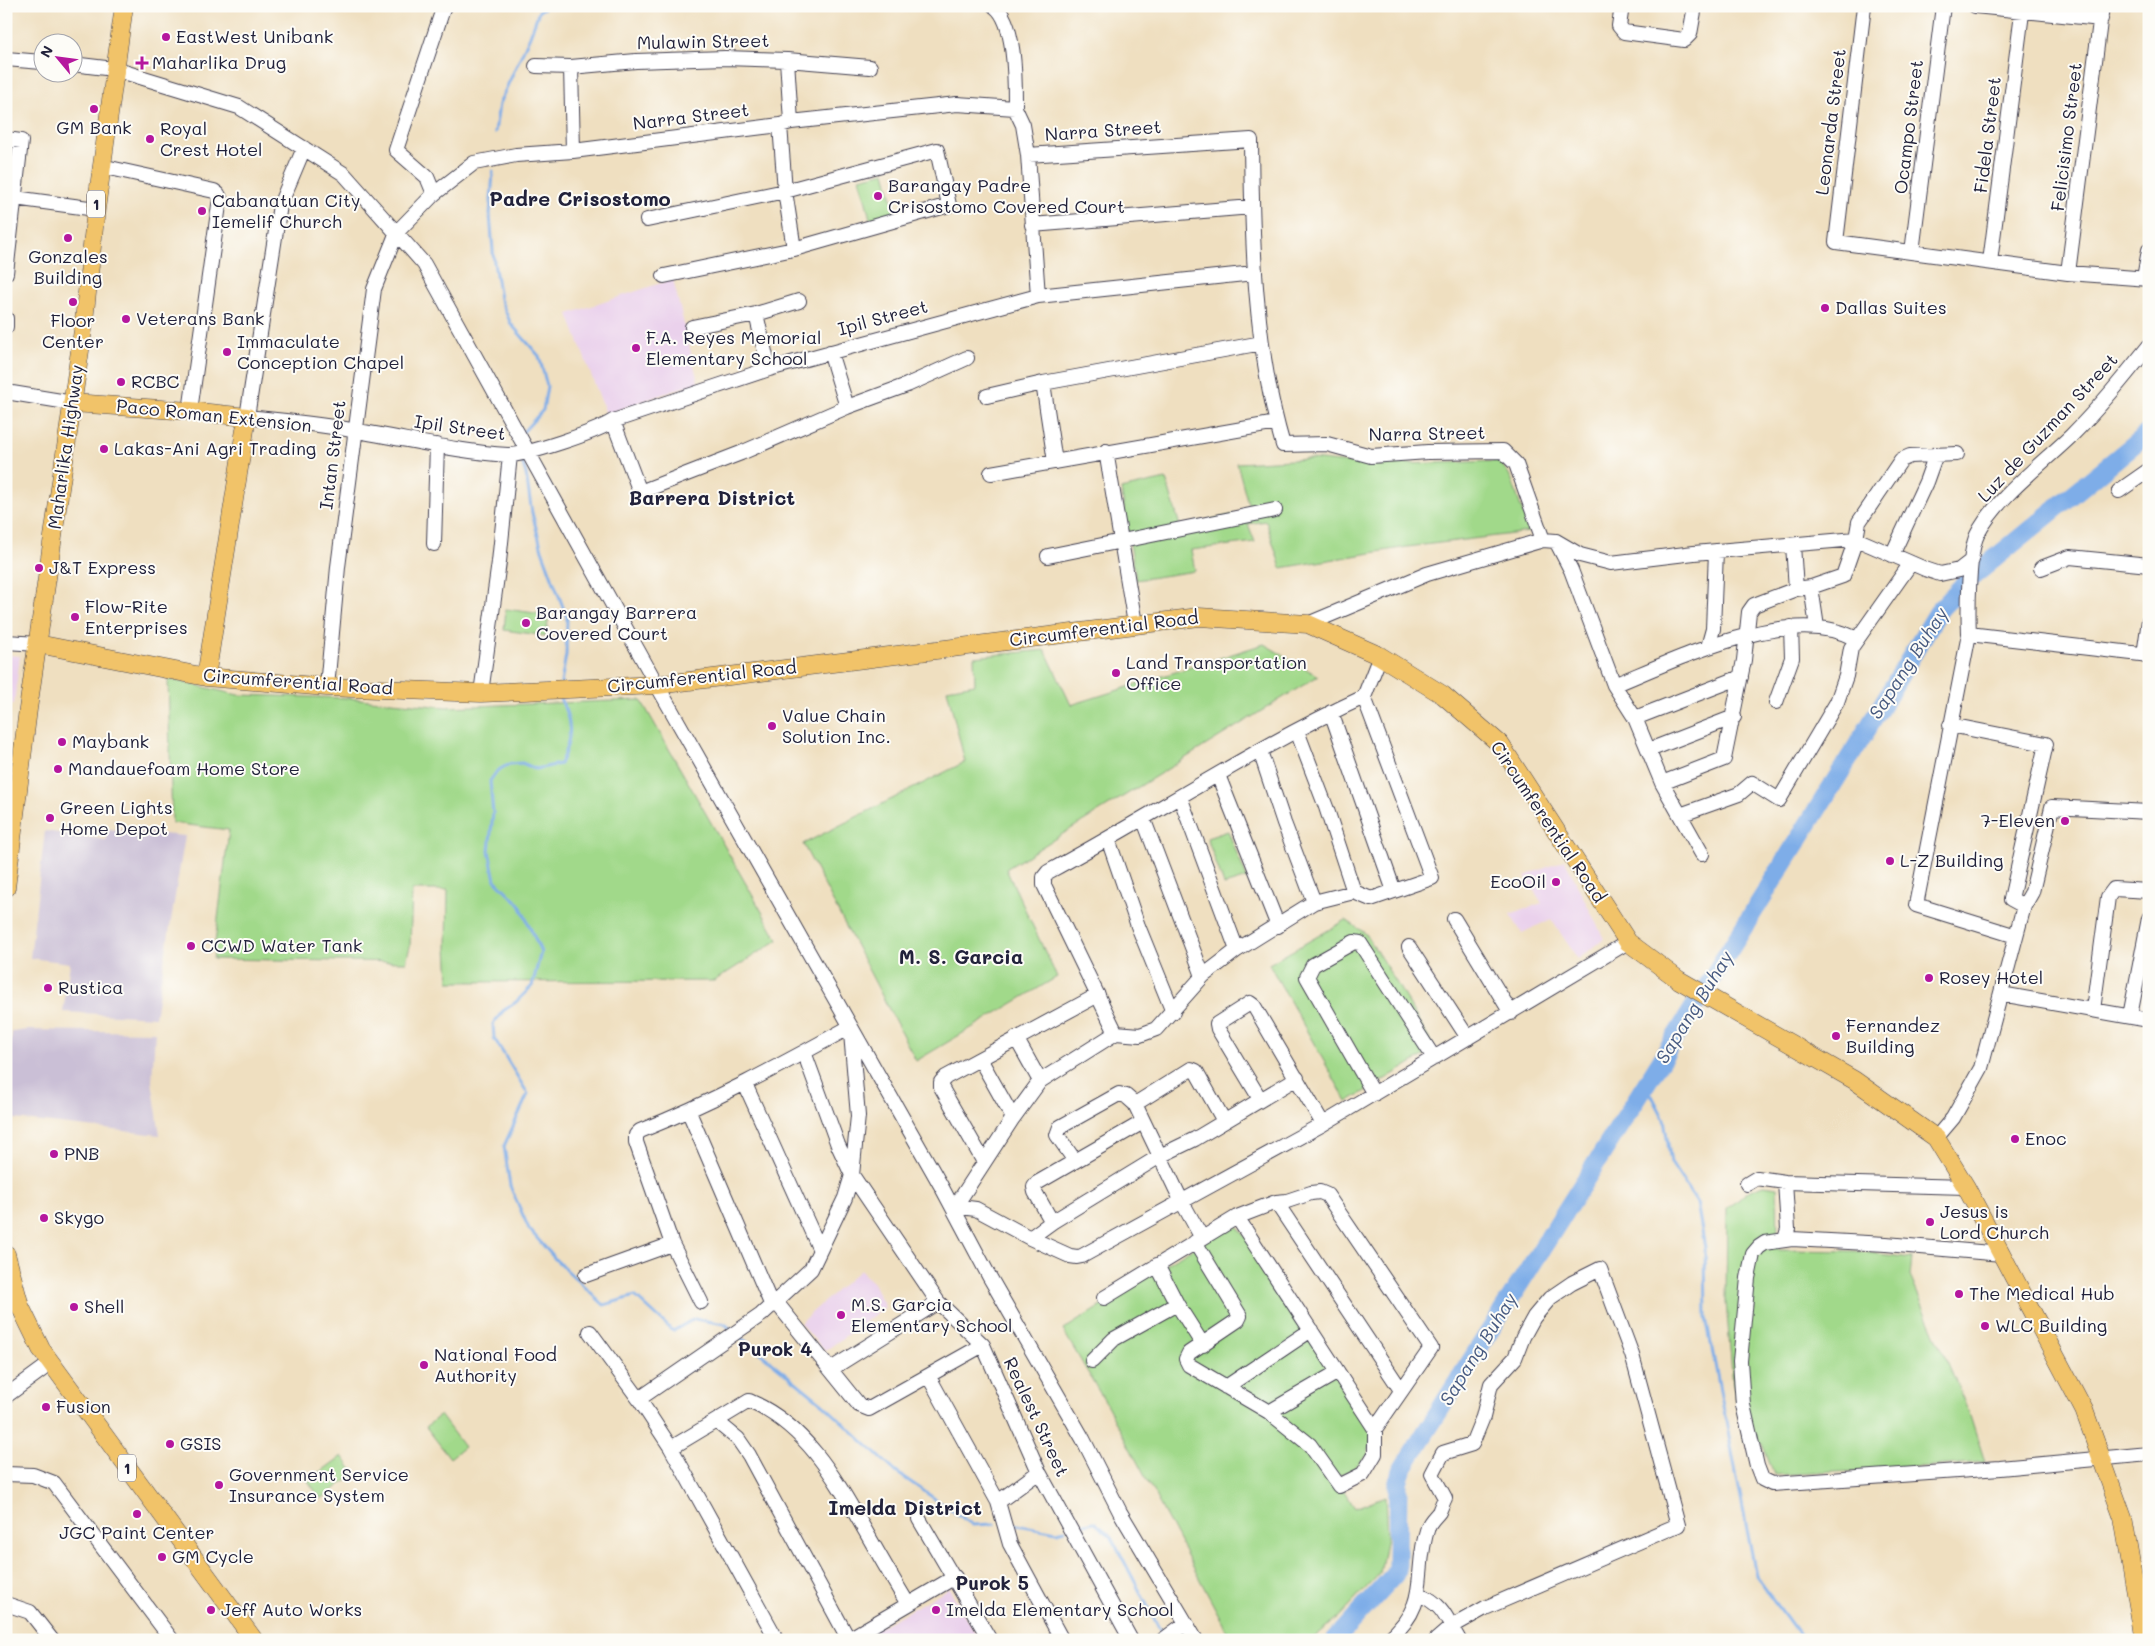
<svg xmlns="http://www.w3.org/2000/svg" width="2155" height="1646" viewBox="0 0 2155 1646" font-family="Mali,sans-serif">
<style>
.built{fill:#ead1ec}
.industrial{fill:#cabfd6}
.green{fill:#a1d98a;stroke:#627e62}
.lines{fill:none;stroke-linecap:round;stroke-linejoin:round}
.stream{stroke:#7eade8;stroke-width:3}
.river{stroke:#7eade8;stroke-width:19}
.minor-casing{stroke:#413e4f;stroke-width:16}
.major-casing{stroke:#413e4f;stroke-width:19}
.minor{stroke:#fff;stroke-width:14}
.major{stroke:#f1c369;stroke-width:18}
.poi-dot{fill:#b5179e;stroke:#fdfcf7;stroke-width:2}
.labels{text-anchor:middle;stroke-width:4;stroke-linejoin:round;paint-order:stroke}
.shield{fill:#fdfcf7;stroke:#646373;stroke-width:1}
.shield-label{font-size:16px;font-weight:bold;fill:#22223b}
.poi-label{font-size:18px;fill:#22223b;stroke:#fdfcf7;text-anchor:start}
.street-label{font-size:18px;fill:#22223b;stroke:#fdfcf7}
.water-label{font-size:19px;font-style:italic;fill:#475a80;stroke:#fdfcf7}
.neighbourhood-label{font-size:19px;font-weight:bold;fill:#22223b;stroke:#fdfcf7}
.quarter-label{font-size:20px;font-weight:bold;fill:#22223b;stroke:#fdfcf7}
</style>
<rect width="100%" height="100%" fill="#fdfcf7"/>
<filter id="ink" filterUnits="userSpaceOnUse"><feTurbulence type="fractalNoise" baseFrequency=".02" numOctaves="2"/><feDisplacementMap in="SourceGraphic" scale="10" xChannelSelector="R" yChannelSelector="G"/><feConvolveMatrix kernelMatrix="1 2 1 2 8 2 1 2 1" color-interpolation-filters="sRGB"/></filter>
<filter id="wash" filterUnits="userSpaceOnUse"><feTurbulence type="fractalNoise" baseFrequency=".0096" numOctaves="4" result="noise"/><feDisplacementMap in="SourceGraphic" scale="20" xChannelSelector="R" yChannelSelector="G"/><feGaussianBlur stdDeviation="1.12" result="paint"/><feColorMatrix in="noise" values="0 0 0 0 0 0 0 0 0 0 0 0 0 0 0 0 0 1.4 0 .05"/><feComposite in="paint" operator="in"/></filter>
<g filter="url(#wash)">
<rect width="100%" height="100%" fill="#efdfc0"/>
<!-- built -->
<path class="built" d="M 673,279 L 698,382 L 606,414 L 568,314 Z
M 6,655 L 20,656 L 14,704 L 6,703 Z
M 1565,860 L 1604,939 L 1578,959 L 1551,919 L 1522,933 L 1510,914 L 1542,903 L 1525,876 Z
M 860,1270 L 873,1283 L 885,1307 L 825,1351 L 800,1323 Z
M 949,1588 L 979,1640 L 874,1640 L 870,1633 Z"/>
<!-- industrial -->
<path class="industrial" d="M 107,829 L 185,836 L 155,1017 L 63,1012 L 70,963 L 30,958 L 45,831 L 106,840 Z
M 27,1030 L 155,1032 L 152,1081 L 160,1135 L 6,1118 L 6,1082 L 12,1032 Z"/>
<!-- green -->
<path class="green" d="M 2038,6 L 2096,6 L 2095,14 Z
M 885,172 L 896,214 L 870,219 L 860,178 Z
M 1311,459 L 1369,465 L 1500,461 L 1512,480 L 1529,532 L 1407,547 L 1281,568 L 1266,521 L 1248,524 L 1255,542 L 1191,550 L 1195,571 L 1136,580 L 1121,489 L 1166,479 L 1180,526 L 1250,511 L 1237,463 Z
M 506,609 L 549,615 L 546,636 L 504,630 Z
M 1264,644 L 1318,676 L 1006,869 L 1057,977 L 916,1061 L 803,844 L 965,762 L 947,689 L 975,684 L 974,657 L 1045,650 L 1071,705 Z
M 168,679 L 238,695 L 347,698 L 446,707 L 641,700 L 778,940 L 714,981 L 449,982 L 447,947 L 448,890 L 412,890 L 410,946 L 406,962 L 213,959 L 229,830 L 172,823 Z
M 1228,831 L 1247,878 L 1224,885 L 1207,838 Z
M 1346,920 L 1365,933 L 1396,982 L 1435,1049 L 1347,1102 L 1269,964 Z
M 1764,1185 L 1777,1187 L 1778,1250 L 1854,1251 L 1912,1258 L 1910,1276 L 1970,1415 L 1985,1462 L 1879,1470 L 1774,1475 L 1762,1443 L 1745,1441 L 1733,1385 L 1726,1302 L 1727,1208 L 1749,1191 Z
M 1238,1226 L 1373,1429 L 1368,1455 L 1353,1469 L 1335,1477 L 1355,1508 L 1385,1496 L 1387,1536 L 1380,1573 L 1338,1618 L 1311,1640 L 1232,1640 L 1108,1407 L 1063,1330 L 1202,1242 Z
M 440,1415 L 464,1447 L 450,1458 L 426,1427 Z
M 342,1456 L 355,1474 L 321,1499 L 308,1481 Z"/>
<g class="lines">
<!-- stream -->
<path class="stream" d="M 495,132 L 499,104 L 530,36 L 539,11 L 548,6
M 493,171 L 490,215 L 494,262 L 500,299 L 511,324 L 539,356 L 547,386 L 543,410 L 523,432
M 522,461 L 526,474 L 532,513 L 542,550 L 567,618 L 566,655 L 561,683
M 559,696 C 573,723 573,736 560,764 L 536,769 L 522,763 L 509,764 L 497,771 L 490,781 L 493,813 L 489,851 L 495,880 L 520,905 L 541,952 L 532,986 L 516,1002 L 503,1011 L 493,1024 L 494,1038 L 528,1094 L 504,1146 L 510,1186 L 529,1229 L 556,1260 L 604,1305 L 635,1296 L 673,1331 L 694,1319 L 725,1324 L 733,1331
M 1646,1084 L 1664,1119 L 1671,1163 L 1697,1203 L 1705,1248 L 1706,1318 L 1756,1576 L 1803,1640
M 738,1335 L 824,1405 L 896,1472 L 973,1525 L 994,1524
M 1007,1523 L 1057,1532 L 1065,1530
M 1073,1527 L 1094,1522 L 1111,1536 L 1163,1636"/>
<!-- river -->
<path class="river" d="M 1335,1640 L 1395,1574 L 1397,1565 L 1398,1482 L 1403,1468 L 1646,1084 L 1868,728 L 1940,609 L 1966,582 L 2149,432"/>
</g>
</g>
<g filter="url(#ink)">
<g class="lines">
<defs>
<path id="minor" d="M 994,6 C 1016,21 1015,83 1015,108
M 1622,6 L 1619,26 L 1624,32 L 1684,40 L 1690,34 L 1695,6
M 1864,6 L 1836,242 L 2068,273 L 2149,279
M 1975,6 L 2101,19
M 6,59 L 42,62
M 787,60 L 791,122
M 72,64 L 114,69 L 239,107 L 344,174 L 424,264 L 657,685 L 940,1184 L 989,1276 L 1083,1439 L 1120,1512 L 1196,1640
M 536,66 L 571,67 L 636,61 L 725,58 L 787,60 L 870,67
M 571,67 L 573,151
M 780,125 L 785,191 L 794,249
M 6,139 L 21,141 L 6,273
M 304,148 L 280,205 L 247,417 C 284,421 321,424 357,431 C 407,439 458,452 508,455 C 528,455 596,432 613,421 L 769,369 L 1038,296 L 1254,273
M 1028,155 L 1251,140 C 1252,242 1254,346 1283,445 L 1327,444 L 1371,456 L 1428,452 L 1503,451 L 1516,464 L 1543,540
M 101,166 L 214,191 L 218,194 L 220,198 L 190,411
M 434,194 L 427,177 L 396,150 L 444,6
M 7,197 L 96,209
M 647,220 L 785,191 L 937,150 L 949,205 L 794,249 L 664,276
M 1032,225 L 1252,207
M 1912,252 L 1943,6
M 1990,262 L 2022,13
M 2068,273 L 2102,6
M 2144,278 L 2149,250
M 756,314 L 769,369
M 6,318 L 6,327
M 692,327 L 756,314 L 799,301
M 830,352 L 847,407
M 1043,383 L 1055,462
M 6,392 L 73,403
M 987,396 L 1043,383 L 1262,343
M 613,421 L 640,492 L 741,453 L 847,407 L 907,385 L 967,358
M 1106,451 L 1135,624
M 991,473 L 1277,423
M 2119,491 L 2149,470
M 1556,541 L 1571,570 L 1614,685 L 1635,718 L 1662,783 L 1702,854
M 434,544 L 437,445
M 1793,545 L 1796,589
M 1892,555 L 1926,482 L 1936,454
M 1048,556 L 1275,510
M 2041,568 L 2070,557 L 2149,565
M 1811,587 L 1817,627
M 1308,624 L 1427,574 L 1543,540 L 1556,541 L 1580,555 L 1611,563 L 1694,553 L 1856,539 L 1925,569 L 1940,574 L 1959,570 L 1972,560
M 1969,634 L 2149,655
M 6,642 L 38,644
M 1708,647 L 1713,629 L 1716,551
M 2144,655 L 2149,620
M 1614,685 C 1678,659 1791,603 1856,639
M 327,687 L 338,567 L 374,289 L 397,232 L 434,194 L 474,163 L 516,155 L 573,151 L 780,125 L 791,122 L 957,104 L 1015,108 L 1023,125 L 1028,155 L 1038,296
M 481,693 L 499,562 L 510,455
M 1776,702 L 1792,658 L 1791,627
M 1331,712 L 1394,891
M 1635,718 L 1741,677
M 1297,731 L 1326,807 L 1354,892
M 1649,750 L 1734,717
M 1260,751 L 1284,823 L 1314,902
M 1218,775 L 1278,926
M 1662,783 L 1724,759 L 1744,660 L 1749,612 L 1754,605 L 1796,589 L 1811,587 L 1843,576 L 1856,539 L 1859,522 L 1901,460 L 1910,456 L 1957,454
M 1180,797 L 1237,950
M 1680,815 L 1739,794 L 1752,783 L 1779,800 L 1837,702 L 1846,676 L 1851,648 L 1911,563
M 1143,818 L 1203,976
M 1108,839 L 1138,926 L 1173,1012
M 2024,906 L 2032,892 L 2052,807 L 2149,812
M 1454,919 L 1511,1013
M 2016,936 L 1916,905 L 1969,634 C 1968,612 1968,554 1977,535 C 1995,499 2042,464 2071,436 C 2099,408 2124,377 2149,346
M 1409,947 L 1468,1038
M 2001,994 L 2149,1020
M 2093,1010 L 2108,897 L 2114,889 L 2149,891
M 2130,1016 L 2149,918
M 1116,1033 L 1044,885 L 1044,877 L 1048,872 C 1154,815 1255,747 1364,697
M 1016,1038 L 1040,1081
M 804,1052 L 838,1145 L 852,1175 L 938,1302 L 983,1345 L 1039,1472 L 1131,1640
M 980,1059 L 1013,1118
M 745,1084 L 820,1250
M 1374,1094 L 1307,977 L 1313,965 L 1354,942 L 1360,943 L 1434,1058
M 1260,1099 L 1218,1029 L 1217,1024 L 1250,1003 L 1254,1006 L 1323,1124
M 1135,1104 L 1191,1069 L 1196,1071 L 1224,1121
M 689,1112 L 772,1306
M 1936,1138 L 1953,1118 L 1981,1068 L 2024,906 L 2011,899 L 2046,744 L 1950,725
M 1075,1161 L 1057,1135 L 1060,1127 L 1119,1094 L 1126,1096 L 1135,1104 L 1181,1200 L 1202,1238
M 984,1162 L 941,1087 L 941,1082 L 946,1077 L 1098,995
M 1747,1184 L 1757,1178 L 1785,1182 L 1966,1187
M 1276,1202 L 1401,1390
M 952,1206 L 976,1209 L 1030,1238 L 1070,1256 L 1077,1257 L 1082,1256 L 1323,1124 L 1628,942
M 955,1207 L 1013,1118 L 1040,1081 L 1116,1033 L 1140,1035 L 1156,1029 L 1203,976 L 1237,950 L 1314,902 L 1354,892 L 1371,899 L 1432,878 L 1364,697 L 1380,656
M 1237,1217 L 1375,1429
M 1052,1222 L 1035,1192 L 1034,1187 L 1037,1183 L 1143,1122
M 1030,1238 L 1052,1222 L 1160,1156 L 1195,1139 L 1297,1078
M 1785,1239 L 1788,1229 L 1785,1182
M 2002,1254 L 1886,1244 L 1792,1239 L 1765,1243 L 1759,1247 L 1753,1254 L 1748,1278 L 1740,1361 L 1743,1405 L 1757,1466 L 1762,1479 L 1772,1484 L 2000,1468 L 2149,1454
M 1157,1265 L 1177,1304 L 1203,1345
M 586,1275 L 672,1244
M 1104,1298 L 1237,1217 L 1276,1202 L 1287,1201 L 1311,1193 L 1320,1192 L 1327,1195 L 1431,1348 L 1375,1429 L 1375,1454 L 1363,1474 L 1339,1486 L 1310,1445 L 1269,1412 L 1189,1365 L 1186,1359 L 1189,1353 L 1238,1320 L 1240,1316 L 1195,1242
M 701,1302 L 672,1244 L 636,1142 L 636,1135 L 640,1131 C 713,1102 781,1065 850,1027
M 776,1302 L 859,1405 L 869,1409 L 983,1345
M 590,1332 L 639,1399 L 671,1448 L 777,1640
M 1092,1361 L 1114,1339 L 1177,1304
M 831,1369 L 938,1302
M 929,1377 L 998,1502 L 1010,1544 L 1062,1640
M 1226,1387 L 1311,1330
M 6,1396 L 51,1363
M 639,1399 L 761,1315 L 811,1269 L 845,1198 L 852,1175 L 858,1116 L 851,1033
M 1269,1412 L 1338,1372
M 716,1421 L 749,1401 C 804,1424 834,1476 862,1525 C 877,1551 892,1578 908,1604
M 671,1448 L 716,1421 L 738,1439 L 749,1455 L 849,1640
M 6,1474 L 33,1475 L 54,1483 L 172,1640
M 998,1502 L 1039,1472
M 919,1519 L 990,1640
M 1419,1594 C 1444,1605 1446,1618 1459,1640
M 6,1604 L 30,1612 L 52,1640
M 849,1639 L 955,1577
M 1163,1640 L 1186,1623
M 1388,1640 C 1433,1601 1412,1574 1428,1527 C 1430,1521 1435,1517 1439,1512 C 1441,1507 1443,1502 1445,1498 L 1432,1474 L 1443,1453 L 1472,1444 L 1483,1417 L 1491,1384 L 1515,1358 L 1523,1337 L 1534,1317 L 1550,1298 L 1572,1283 L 1600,1269 L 1632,1355 L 1678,1525 L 1485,1608 L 1451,1627 L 1436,1640"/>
<path id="major" d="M 73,403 L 190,411 L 247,417 L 206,677
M 38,644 L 206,677 L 327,687 L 481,693 L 657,685 L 1199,617 L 1308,624 L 1380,656 L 1443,695 L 1500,744 L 1628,942 L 1679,980 L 1854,1080 L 1936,1138 L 1966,1187 L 2084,1410 L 2123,1518 L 2144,1640
M 6,888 L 28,709 L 83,330 L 96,209 L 124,6
M 6,1254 L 20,1306 L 41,1349 L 254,1640"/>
</defs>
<!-- minor casing -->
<use href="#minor" class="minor-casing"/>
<!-- major casing -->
<use href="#major" class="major-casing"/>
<!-- minor -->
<use href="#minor" class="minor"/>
<!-- major -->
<use href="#major" class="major"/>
</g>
</g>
<!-- markers -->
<g class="poi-dot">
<circle cx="166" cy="37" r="5"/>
<path d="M139.5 55.5h5v5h5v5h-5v5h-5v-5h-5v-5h5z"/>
<circle cx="94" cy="109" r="5"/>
<circle cx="150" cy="139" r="5"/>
<circle cx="878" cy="196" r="5"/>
<circle cx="202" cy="211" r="5"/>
<circle cx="68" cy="238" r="5"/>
<circle cx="73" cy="302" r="5"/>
<circle cx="1825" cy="308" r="5"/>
<circle cx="126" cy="319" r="5"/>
<circle cx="636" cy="348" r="5"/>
<circle cx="227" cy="352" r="5"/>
<circle cx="121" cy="382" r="5"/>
<circle cx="104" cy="449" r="5"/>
<circle cx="39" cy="568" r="5"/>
<circle cx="75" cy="617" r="5"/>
<circle cx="526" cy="623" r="5"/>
<circle cx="1116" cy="673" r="5"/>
<circle cx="772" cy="726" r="5"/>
<circle cx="62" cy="742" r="5"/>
<circle cx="58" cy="769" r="5"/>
<circle cx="50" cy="818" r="5"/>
<circle cx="2065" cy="821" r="5"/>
<circle cx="1890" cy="861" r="5"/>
<circle cx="1556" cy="882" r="5"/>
<circle cx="191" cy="946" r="5"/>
<circle cx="1929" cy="978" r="5"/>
<circle cx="48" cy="988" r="5"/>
<circle cx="1836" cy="1036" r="5"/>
<circle cx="2015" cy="1139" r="5"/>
<circle cx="54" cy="1154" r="5"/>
<circle cx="44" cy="1218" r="5"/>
<circle cx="1930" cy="1222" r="5"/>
<circle cx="1959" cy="1294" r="5"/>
<circle cx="74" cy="1307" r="5"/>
<circle cx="841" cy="1315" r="5"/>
<circle cx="1985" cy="1326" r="5"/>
<circle cx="424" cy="1365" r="5"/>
<circle cx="46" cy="1407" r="5"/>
<circle cx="170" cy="1444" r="5"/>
<circle cx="219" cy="1485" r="5"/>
<circle cx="137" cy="1514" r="5"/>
<circle cx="162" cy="1557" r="5"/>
<circle cx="211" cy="1610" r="5"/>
<circle cx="936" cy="1610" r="5"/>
</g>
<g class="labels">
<!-- shield labels -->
<g class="shield">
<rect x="87" y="190.5" width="18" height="27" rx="4"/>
<rect x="118" y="1454.5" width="18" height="27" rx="4"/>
</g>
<g class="shield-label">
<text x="96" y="210">1</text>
<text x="127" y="1474">1</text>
</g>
<!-- poi labels -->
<g class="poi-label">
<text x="176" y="43">EastWest Unibank</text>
<text x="152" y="69">Maharlika Drug</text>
<text x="94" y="134" text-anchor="middle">GM Bank</text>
<text x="160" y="135">Royal<tspan x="160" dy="21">Crest Hotel</tspan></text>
<text x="888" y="192">Barangay Padre<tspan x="888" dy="21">Crisostomo Covered Court</tspan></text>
<text x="212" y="207">Cabanatuan City<tspan x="212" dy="21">Iemelif Church</tspan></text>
<text x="68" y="263" text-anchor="middle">Gonzales<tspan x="68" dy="21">Building</tspan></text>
<text x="1835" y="314">Dallas Suites</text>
<text x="136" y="325">Veterans Bank</text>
<text x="73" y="327" text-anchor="middle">Floor<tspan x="73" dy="21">Center</tspan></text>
<text x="646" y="344">F.A. Reyes Memorial<tspan x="646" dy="21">Elementary School</tspan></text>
<text x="237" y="348">Immaculate<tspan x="237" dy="21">Conception Chapel</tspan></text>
<text x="131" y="388">RCBC</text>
<text x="114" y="455">Lakas-Ani Agri Trading</text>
<text x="49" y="574">J&amp;T Express</text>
<text x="85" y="613">Flow-Rite<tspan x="85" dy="21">Enterprises</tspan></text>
<text x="536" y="619">Barangay Barrera<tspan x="536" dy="21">Covered Court</tspan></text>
<text x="1126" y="669">Land Transportation<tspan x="1126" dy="21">Office</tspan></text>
<text x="782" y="722">Value Chain<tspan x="782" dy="21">Solution Inc.</tspan></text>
<text x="72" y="748">Maybank</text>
<text x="68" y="775">Mandauefoam Home Store</text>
<text x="60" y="814">Green Lights<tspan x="60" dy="21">Home Depot</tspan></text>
<text x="2055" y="827" text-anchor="end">7-Eleven</text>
<text x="1900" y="867">L-Z Building</text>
<text x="1546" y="888" text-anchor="end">EcoOil</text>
<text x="201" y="952">CCWD Water Tank</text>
<text x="1939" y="984">Rosey Hotel</text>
<text x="58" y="994">Rustica</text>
<text x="1846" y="1032">Fernandez<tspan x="1846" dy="21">Building</tspan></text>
<text x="2025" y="1145">Enoc</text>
<text x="64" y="1160">PNB</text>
<text x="1940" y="1218">Jesus is<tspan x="1940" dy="21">Lord Church</tspan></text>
<text x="54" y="1224">Skygo</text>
<text x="1969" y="1300">The Medical Hub</text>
<text x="851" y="1311">M.S. Garcia<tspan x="851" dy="21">Elementary School</tspan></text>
<text x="84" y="1313">Shell</text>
<text x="1995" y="1332">WLC Building</text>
<text x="434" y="1361">National Food<tspan x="434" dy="21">Authority</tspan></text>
<text x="56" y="1413">Fusion</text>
<text x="180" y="1450">GSIS</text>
<text x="229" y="1481">Government Service<tspan x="229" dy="21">Insurance System</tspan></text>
<text x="137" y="1539" text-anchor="middle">JGC Paint Center</text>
<text x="172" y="1563">GM Cycle</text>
<text x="221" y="1616">Jeff Auto Works</text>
<text x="946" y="1616">Imelda Elementary School</text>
</g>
<!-- street labels -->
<g class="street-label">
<text transform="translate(703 42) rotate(-1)" y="6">Mulawin Street</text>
<text transform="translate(691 117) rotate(-7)" y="6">Narra Street</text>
<text transform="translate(1831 122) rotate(-83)" y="6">Leonarda Street</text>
<text transform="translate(1909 127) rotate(-83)" y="6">Ocampo Street</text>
<text transform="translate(1103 131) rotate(-4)" y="6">Narra Street</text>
<text transform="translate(1988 135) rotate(-83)" y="6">Fidela Street</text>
<text transform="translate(2067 137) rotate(-83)" y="6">Felicisimo Street</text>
<text transform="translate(883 318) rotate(-15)" y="6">Ipil Street</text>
<text transform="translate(214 416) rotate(6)" y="6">Paco Roman Extension</text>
<text transform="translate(460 428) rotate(8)" y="6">Ipil Street</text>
<text transform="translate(2048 428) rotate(-47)" y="6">Luz de Guzman Street</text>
<text transform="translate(1427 434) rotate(-1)" y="6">Narra Street</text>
<text transform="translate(66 447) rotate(-82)" y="6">Maharlika Highway</text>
<text transform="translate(333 455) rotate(-83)" y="6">Intan Street</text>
<text transform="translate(1104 629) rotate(-7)" y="6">Circumferential Road</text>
<text transform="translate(702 677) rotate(-6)" y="6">Circumferential Road</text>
<text transform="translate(298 682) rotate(4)" y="6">Circumferential Road</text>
<text transform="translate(1548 822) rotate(56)" y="6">Circumferential Road</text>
<text transform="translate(1036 1417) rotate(65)" y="6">Realest Street</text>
</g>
<!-- water labels -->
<g class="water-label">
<text transform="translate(1908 663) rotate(-57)" y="7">Sapang Buhay</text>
<text transform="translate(1694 1007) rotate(-58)" y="7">Sapang Buhay</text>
<text transform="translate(1478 1349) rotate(-58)" y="7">Sapang Buhay</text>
</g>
<!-- neighbourhood labels -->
<g class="neighbourhood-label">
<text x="775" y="1356">Purok 4</text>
<text x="992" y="1590">Purok 5</text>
</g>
<!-- quarter labels -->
<g class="quarter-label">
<text x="580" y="206">Padre Crisostomo</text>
<text x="712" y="505">Barrera District</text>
<text x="961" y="964">M. S. Garcia</text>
<text x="905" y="1515">Imelda District</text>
</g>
</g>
<!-- margin -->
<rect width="2155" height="1646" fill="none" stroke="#fdfcf7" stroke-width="25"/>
<!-- north arrow -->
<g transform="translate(58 58) rotate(299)"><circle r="24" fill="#fdfcf7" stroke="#a5a5ac"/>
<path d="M0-4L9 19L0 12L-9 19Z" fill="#b5179e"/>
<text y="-8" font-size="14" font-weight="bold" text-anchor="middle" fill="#22223b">N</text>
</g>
</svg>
